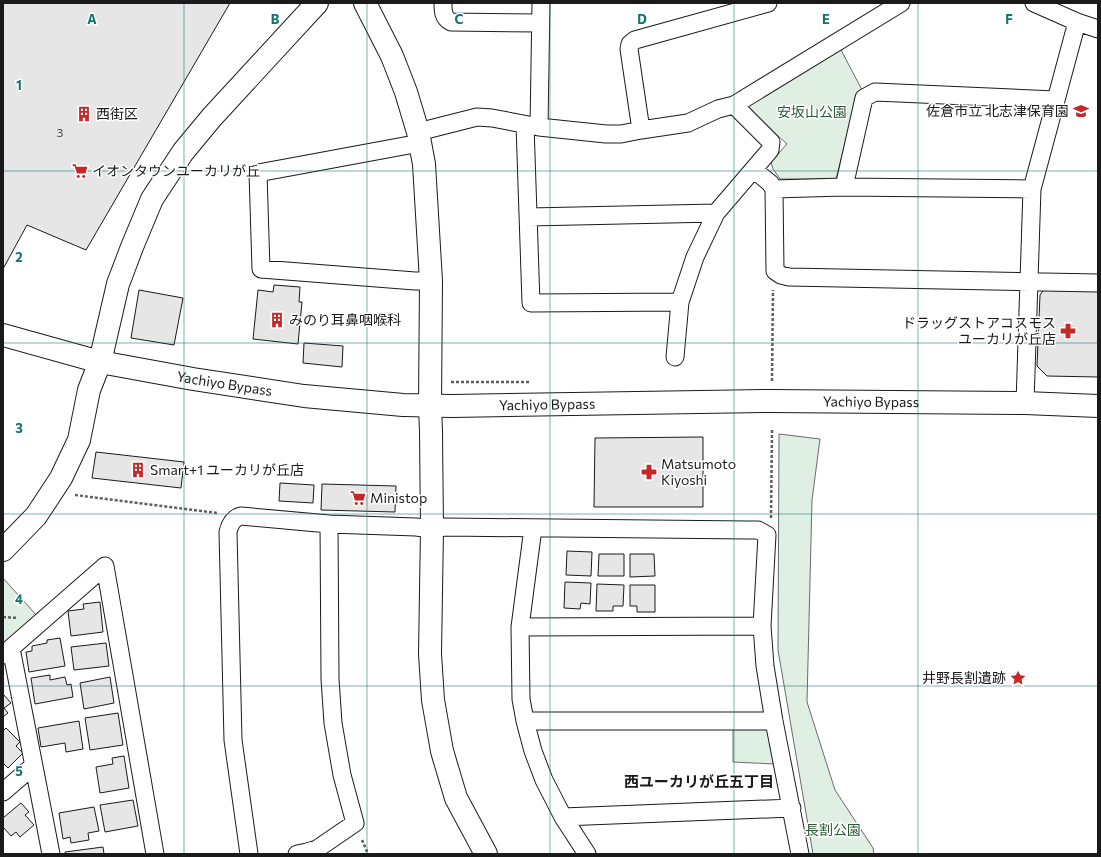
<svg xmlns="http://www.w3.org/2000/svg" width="1101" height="857" viewBox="0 0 1101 857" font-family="Commissioner,'Noto Sans JP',sans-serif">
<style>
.green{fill:#e0efe3;stroke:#6a6a6a}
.building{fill:#e6e6e6;stroke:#1a1a1a}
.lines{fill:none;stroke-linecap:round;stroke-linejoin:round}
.street-casing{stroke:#1a1a1a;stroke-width:19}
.secondary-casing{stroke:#1a1a1a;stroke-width:24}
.highway-casing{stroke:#1a1a1a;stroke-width:24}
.path{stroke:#5f5f5f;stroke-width:2.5;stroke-dasharray:3 2;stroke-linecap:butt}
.street{stroke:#fff;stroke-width:17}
.secondary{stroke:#fff;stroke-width:22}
.highway{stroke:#fff;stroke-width:22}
.grid{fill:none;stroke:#0f766e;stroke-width:1;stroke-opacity:0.55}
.labels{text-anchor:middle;stroke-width:3;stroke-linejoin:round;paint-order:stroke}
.number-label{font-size:12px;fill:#4d4d4d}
.poi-label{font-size:14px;fill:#1a1a1a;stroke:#fff;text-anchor:start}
.park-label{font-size:14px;fill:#2b5a34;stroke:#fff}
.street-label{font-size:14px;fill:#1a1a1a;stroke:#fff}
.neighbourhood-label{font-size:15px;font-weight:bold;fill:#1a1a1a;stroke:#fff}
.grid-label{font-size:13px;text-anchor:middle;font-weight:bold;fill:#0f766e;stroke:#fff;stroke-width:3;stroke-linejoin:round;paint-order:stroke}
</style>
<rect width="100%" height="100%" fill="#fff"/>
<!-- green -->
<path class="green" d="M 840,48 L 862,90 L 858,92 L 836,179 L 780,179 L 773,169 L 771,162 L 787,144 L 749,110 L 748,103 Z
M 779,434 L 820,439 L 812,500 L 807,702 L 835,790 L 873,848 L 874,854 L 813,854 L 778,650 Z
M 3,578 L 38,617 L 3,648 Z
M 733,727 L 764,728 L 768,731 L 774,764 L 733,762 Z"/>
<!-- building -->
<path class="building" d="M 3,3 L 230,3 L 86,250 L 27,225 L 3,269 Z
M 274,285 L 300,287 L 299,302 L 302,302 L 298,344 L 253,339 L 258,290 L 273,292 Z
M 1045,288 L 1098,289 L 1098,377 L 1047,376 L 1037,366 L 1040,295 Z
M 139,290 L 183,298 L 174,345 L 131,338 Z
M 304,343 L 343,346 L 342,367 L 303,363 Z
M 703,437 L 703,507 L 594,507 L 595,438 Z
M 96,452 L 184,462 L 181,488 L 92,478 Z
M 280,483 L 314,485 L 313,503 L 279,501 Z
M 322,484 L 396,486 L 395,512 L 321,510 Z
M 567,551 L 592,552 L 591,576 L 566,575 Z
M 599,554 L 624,554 L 624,576 L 598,576 Z
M 630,554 L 654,554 L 655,576 L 630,577 Z
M 565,582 L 591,583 L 590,604 L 581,603 L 580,609 L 564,608 Z
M 597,584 L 624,585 L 623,606 L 613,606 L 613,611 L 596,611 Z
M 630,585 L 655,585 L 655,612 L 637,612 L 637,606 L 630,606 Z
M 100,602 L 103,632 L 71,636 L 68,611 L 84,609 L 83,604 Z
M 60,638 L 65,666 L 29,672 L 26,652 L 32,651 L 32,646 L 47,643 L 47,640 Z
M 106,643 L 109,666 L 74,670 L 71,647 Z
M 50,675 L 50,680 L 65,677 L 67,685 L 71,684 L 73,697 L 35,704 L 31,678 Z
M 110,677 L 114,703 L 84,709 L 80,683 Z
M 3,694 L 11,703 L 4,708 L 8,713 L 3,717 Z
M 118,713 L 123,745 L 90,750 L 85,718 Z
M 79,721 L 83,749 L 66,752 L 65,743 L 41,747 L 38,728 Z
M 6,728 L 20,742 L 16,746 L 23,753 L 8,768 L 3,763 L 3,731 Z
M 124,756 L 129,788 L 100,793 L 96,767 L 113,764 L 112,758 Z
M 133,800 L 138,826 L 105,832 L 100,805 Z
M 21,803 L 29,812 L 25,815 L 34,825 L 20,837 L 16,832 L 11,836 L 3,827 L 3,818 Z
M 94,807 L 99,831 L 88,833 L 89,840 L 71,843 L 70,837 L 63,839 L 59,813 Z
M 103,847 L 104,854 L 65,854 L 65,852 Z"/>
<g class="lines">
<defs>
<path id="street" d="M 443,3 C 443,11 443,18 451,22 L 540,23
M 1034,3 L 1077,22 L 1098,29
M 525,125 L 531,303 L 680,302
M 539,127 L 541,3
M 641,130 L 629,49 L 630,44 L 635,40 L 768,3
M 418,132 L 477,117 L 492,118 L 539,127 L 606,134 L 621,134 L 641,130 L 688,123 L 718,109 L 734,105 L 901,3
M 420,143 L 258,173 L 261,269 L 415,281 L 431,281
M 754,170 L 770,183 L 774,189 L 775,271 L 781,275 L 789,277 L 1098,283
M 844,187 L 864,98 L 875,92 L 1055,100
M 774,189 L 844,187 L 1032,189
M 529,217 L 716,213
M 675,357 L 680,302 L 695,257 L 716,213 L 770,150 L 771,142 L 734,105
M 1025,403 L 1032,189 L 1077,22
M 533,528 L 520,627 L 521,699 L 525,721 L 533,751 L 544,780 L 563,817 L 587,854
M 520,627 L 762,626
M 11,648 L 51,854
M 3,655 L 105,566 L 155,854
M 525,721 L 774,721
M 3,792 L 33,766
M 563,817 L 792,808
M 249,854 L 233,740 L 228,532 C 230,524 233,518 241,516 L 329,524 L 416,527 L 432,529 L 445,527 L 748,530 L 758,530 L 767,535 L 762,626 L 765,666 L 774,721 L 800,854
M 297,854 L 307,852 L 317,849 L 355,823 L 342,775 L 333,723 L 330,679 L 329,524"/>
<path id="secondary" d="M 365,3 L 392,56 L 406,92 L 418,132 L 424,164 L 431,281 L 430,405 L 431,432 L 432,529 L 430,654 L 433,700 L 442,751 L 456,798 L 486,854
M 3,550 L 36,516 L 61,478 L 79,440 L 89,390 L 100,362 L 118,284 L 132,247 L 152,199 L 183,152 L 212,117 L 317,3"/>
<g id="highway">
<path id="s1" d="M 3,335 L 100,362 L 193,379 L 304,396 L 403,405 L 452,406 L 769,401 L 1025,403 L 1098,406"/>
</g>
</defs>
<!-- street casing -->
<use href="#street" class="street-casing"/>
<!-- secondary casing -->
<use href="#secondary" class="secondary-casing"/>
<!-- highway casing -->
<use href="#highway" class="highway-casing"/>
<!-- path -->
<path class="path" d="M 772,381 L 773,290
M 451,382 L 530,382
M 75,495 L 217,513
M 771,518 L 772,428
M 3,617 L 18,618
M 362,840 L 368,854"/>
<!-- street -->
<use href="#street" class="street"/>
<!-- secondary -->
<use href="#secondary" class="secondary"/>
<!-- highway -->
<use href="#highway" class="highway"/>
</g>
<!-- grid -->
<path class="grid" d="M 184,3 L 184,854M 367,3 L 367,854M 550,3 L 550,854M 734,3 L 734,854M 918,3 L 918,854M 3,171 L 1098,171M 3,343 L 1098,343M 3,514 L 1098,514M 3,686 L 1098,686"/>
<!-- icons -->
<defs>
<symbol id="school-bare" viewBox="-9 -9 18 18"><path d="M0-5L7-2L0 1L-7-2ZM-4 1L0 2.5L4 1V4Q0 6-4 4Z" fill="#c62828" stroke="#fff" stroke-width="2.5" paint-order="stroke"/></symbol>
<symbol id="building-bare" viewBox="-9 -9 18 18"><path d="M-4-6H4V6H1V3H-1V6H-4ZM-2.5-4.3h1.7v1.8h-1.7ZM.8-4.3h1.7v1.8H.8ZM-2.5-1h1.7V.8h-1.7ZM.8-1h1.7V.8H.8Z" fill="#c62828" stroke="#fff" stroke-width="2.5" paint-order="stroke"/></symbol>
<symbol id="supermarket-bare" viewBox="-9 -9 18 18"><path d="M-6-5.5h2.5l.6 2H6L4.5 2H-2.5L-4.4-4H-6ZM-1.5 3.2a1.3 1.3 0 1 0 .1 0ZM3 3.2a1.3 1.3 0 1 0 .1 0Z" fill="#c62828" stroke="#fff" stroke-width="2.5" paint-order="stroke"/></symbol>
<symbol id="pharmacy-bare" viewBox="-9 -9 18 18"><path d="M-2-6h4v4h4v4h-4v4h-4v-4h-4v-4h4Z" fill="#c62828" stroke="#fff" stroke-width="2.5" paint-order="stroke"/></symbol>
<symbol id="sight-bare" viewBox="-9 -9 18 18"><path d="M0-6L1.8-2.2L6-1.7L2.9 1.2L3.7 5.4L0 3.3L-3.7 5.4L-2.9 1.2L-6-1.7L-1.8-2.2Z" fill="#c62828" stroke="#fff" stroke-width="2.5" paint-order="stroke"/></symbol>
</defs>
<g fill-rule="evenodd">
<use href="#school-bare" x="1070" y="100" width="22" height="22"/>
<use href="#building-bare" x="73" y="103" width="22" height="22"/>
<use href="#supermarket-bare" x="69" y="160" width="22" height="22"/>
<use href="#building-bare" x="266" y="309" width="22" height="22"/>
<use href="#pharmacy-bare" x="1057" y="320" width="22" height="22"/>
<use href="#building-bare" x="127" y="459" width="22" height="22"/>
<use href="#pharmacy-bare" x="638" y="461" width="22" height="22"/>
<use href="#supermarket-bare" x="347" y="487" width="22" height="22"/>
<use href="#sight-bare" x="1007" y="667" width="22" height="22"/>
</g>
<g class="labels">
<!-- number labels -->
<g class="number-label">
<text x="60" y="137">3</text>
</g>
<!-- poi labels -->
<g class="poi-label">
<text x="1069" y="116" text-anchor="end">佐倉市立 北志津保育園</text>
<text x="96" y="119">西街区</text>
<text x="92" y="176">イオンタウンユーカリが丘</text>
<text x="289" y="325">みのり耳鼻咽喉科</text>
<text x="1056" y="328" text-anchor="end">ドラッグストアコスモス<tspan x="1056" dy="16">ユーカリが丘店</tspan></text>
<text x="661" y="469">Matsumoto<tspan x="661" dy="16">Kiyoshi</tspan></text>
<text x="150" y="475">Smart+1 ユーカリが丘店</text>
<text x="370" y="503">Ministop</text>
<text x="1006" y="683" text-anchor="end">井野長割遺跡</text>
</g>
<!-- park labels -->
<g class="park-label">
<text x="812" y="117">安坂山公園</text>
<text x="833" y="835">長割公園</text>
</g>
<!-- street labels -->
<g class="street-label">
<text dy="5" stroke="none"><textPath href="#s1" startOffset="227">Yachiyo Bypass</textPath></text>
<text dy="5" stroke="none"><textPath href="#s1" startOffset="875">Yachiyo Bypass</textPath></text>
<text dy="5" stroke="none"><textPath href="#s1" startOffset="551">Yachiyo Bypass</textPath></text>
</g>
<!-- neighbourhood labels -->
<g class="neighbourhood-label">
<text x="699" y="787">西ユーカリが丘五丁目</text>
</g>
</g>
<g class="grid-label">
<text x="92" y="24">A</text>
<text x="275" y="24">B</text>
<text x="459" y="24">C</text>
<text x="642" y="24">D</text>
<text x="826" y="24">E</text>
<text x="1009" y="24">F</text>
<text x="19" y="90">1</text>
<text x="19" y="262">2</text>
<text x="19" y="433">3</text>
<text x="19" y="604">4</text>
<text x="19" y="776">5</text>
</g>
<!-- border -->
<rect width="1101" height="857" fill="none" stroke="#1a1a1a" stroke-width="8"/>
</svg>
